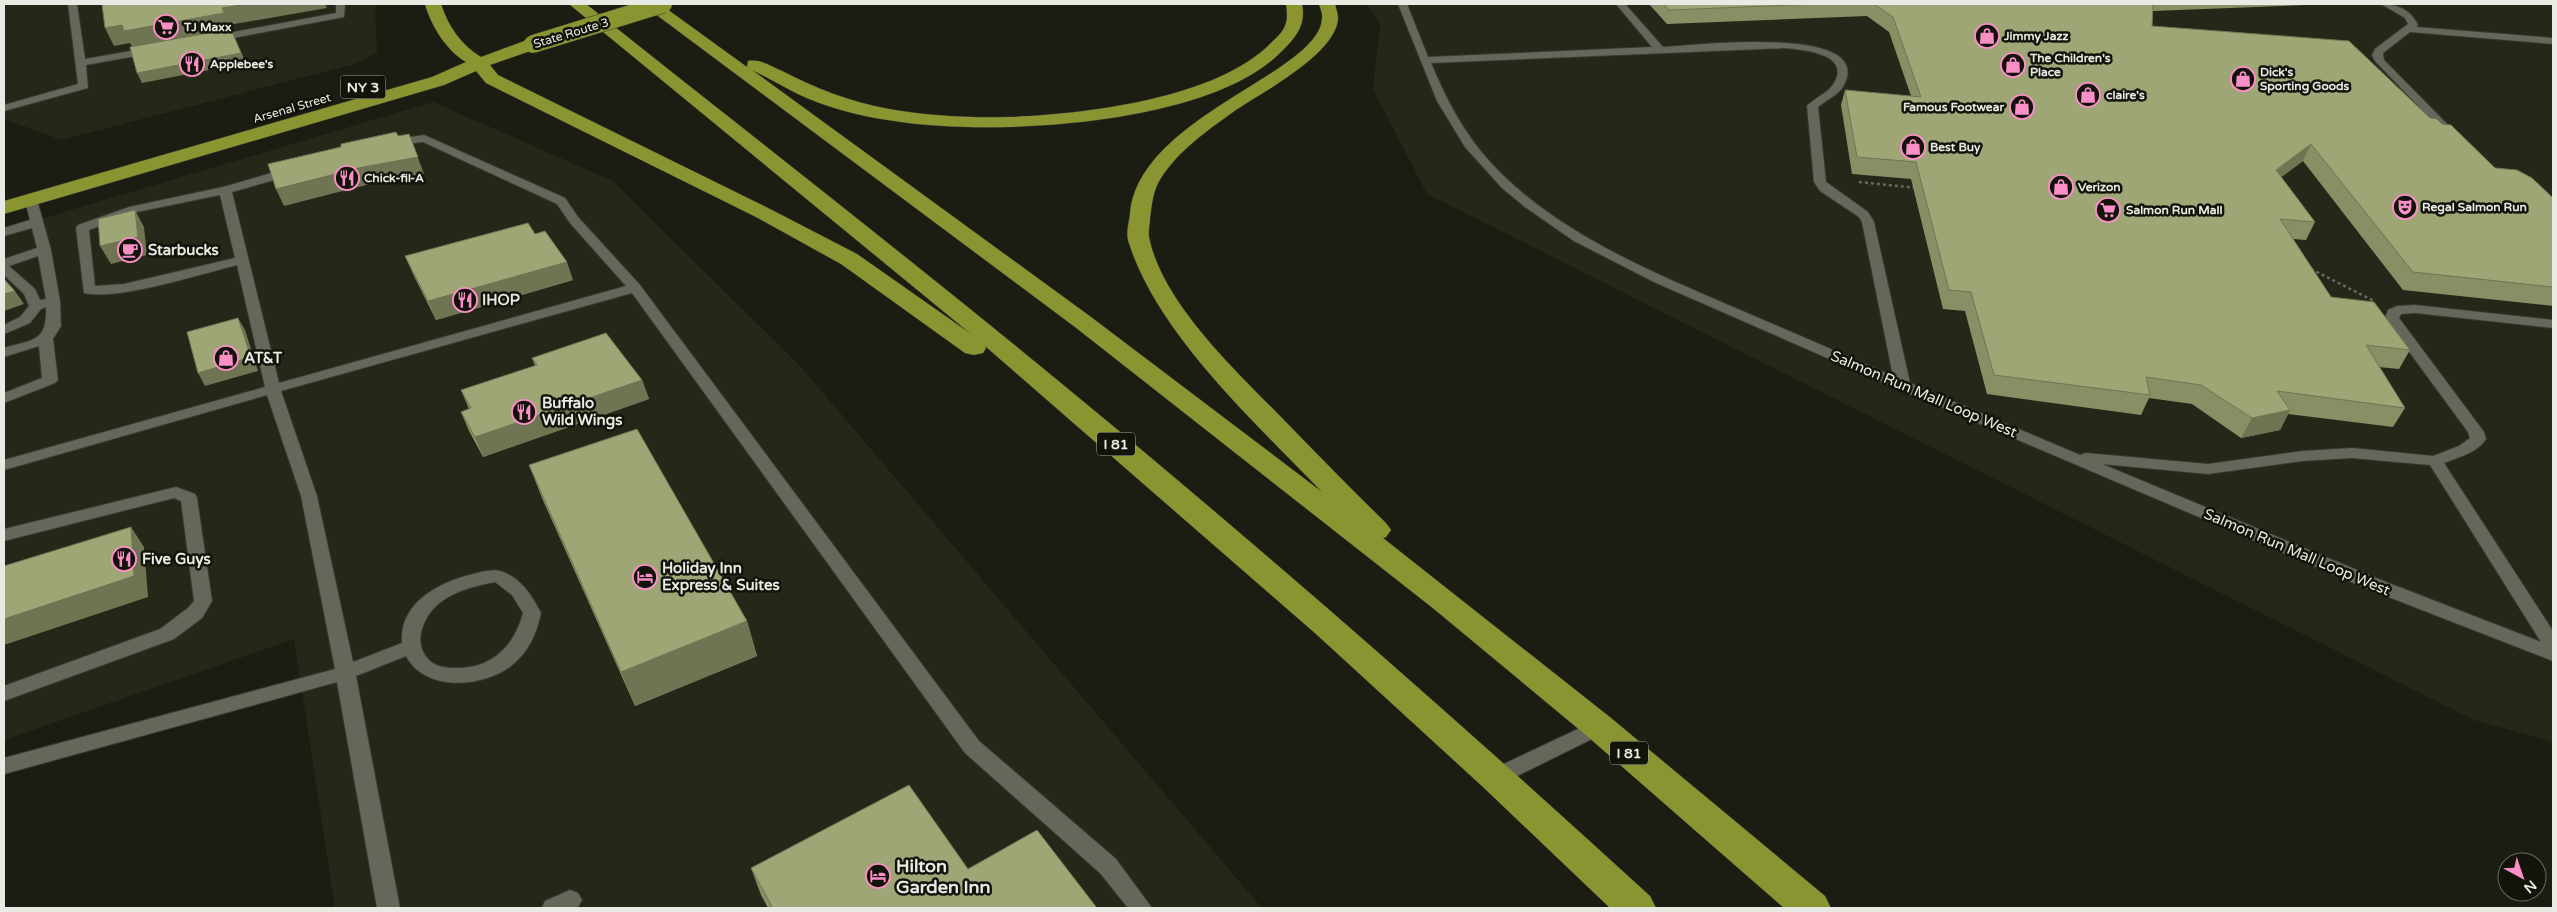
<svg xmlns="http://www.w3.org/2000/svg" width="2557" height="912" viewBox="0 0 2557 912" font-family="'Varela Round',sans-serif">
<style>
.built{fill:#252718}
.lines{fill:none;stroke-linecap:round;stroke-linejoin:round}
.lane-casing{stroke:#383934;stroke-width:2}
.highway-casing{stroke:#383934;stroke-width:1}
.path{stroke:#66685f;stroke-width:2.5;stroke-dasharray:3 3;stroke-linecap:butt}
.lane{fill:#65675b;fill-rule:evenodd}
.highway{fill:#8a9431;fill-rule:evenodd}
.highway-bridge-casing{stroke:#383934;stroke-width:19;stroke-linecap:butt}
.highway-bridge{stroke:#8a9431;stroke-width:18}
.wall{fill:#898f65}
.shaded-wall{fill:#6f7453}
.building{fill:#9fa676;stroke:#6f7453}
.labels{text-anchor:middle;stroke-width:5;stroke-linejoin:round;paint-order:stroke}
.far-poi-label{font-size:12px;font-weight:bold;fill:#e9eae4;stroke:#12130a;text-anchor:start}
.far-street-label{font-size:12px;fill:#e9eae4;stroke:#12130a}
.shield{fill:#12130a;stroke:#a8aaa3;stroke-width:1}
.shield-label{font-size:14px;font-weight:bold;fill:#e9eae4}
.poi-label{font-size:15px;font-weight:bold;fill:#e9eae4;stroke:#12130a;text-anchor:start}
.street-label{font-size:15px;fill:#e9eae4;stroke:#12130a}
.near-poi-label{font-size:18px;font-weight:bold;fill:#e9eae4;stroke:#12130a;text-anchor:start}
</style>
<rect width="100%" height="100%" fill="#1b1d13"/>
<!-- built -->
<path class="built" d="M 4,4 L 375,4 L 377,52 L 355,64 L 61,140 L 4,119 Z
M 1367,4 L 2553,4 L 2553,742 L 2474,720 L 1427,194 L 1373,89 L 1380,24 Z
M 433,102 L 613,181 L 801,367 L 1262,908 L 335,908 L 294,639 L 4,740 L 4,230 Z"/>
<g class="lines">
<defs>
<path id="lane" d="M 68,4 L 77,4 L 85,59 L 153,47 L 158,50 L 153,53 L 86,65 L 88,88 L 4,111 L 4,105 L 78,84 Z
M 336,4 L 345,4 L 344,17 L 212,42 L 207,39 L 212,36 L 336,13 Z
M 1398,4 L 1407,4 L 1428,57 L 1652,47 L 1616,4 L 1625,4 L 1663,47 C 1688,46 1876,23 1844,85 C 1840,94 1825,101 1818,107 L 1826,182 L 1868,212 L 1874,222 L 1910,383 L 2080,455 L 2086,453 L 2208,464 L 2303,451 L 2352,448 L 2433,456 L 2459,446 L 2470,438 L 2468,432 L 2388,323 L 2385,318 L 2388,310 L 2397,306 L 2415,305 L 2553,320 L 2553,328 L 2415,313 L 2401,314 L 2399,318 L 2484,432 L 2486,439 C 2477,453 2459,457 2444,463 L 2553,631 L 2553,661 L 2368,589 L 1898,389 L 1654,282 L 1574,241 L 1525,207 L 1502,188 L 1465,147 L 1437,101 ZM 1783,48 C 1799,49 1852,53 1834,83 C 1829,93 1814,98 1807,106 L 1814,182 L 1820,191 L 1859,217 L 1862,222 L 1893,376 C 1840,353 1787,330 1733,307 C 1648,270 1556,233 1491,163 C 1464,134 1446,99 1431,63 ZM 2352,458 L 2430,465 L 2541,642 L 2381,580 L 2102,464 L 2208,474 L 2303,461 Z
M 2381,4 C 2397,4 2411,10 2418,25 L 2416,27 L 2553,38 L 2553,44 L 2410,32 L 2383,53 L 2384,60 L 2455,132 L 2457,134 L 2451,137 L 2447,136 L 2375,61 L 2372,55 L 2375,49 L 2408,24 L 2405,18 Z
M 424,135 L 565,198 L 578,217 L 640,285 L 979,741 L 1116,859 L 1152,908 L 1128,908 L 1100,873 L 965,753 L 632,293 L 281,391 L 317,496 L 353,662 L 402,643 C 399,602 440,582 473,574 C 482,572 494,568 503,572 C 522,579 532,596 541,613 C 537,633 528,653 511,666 C 482,688 425,692 406,656 L 356,676 L 400,908 L 377,908 L 337,682 L 4,774 L 4,758 L 335,669 L 301,496 L 267,395 L 4,470 L 4,460 L 265,387 L 237,265 C 201,274 117,301 84,293 L 76,228 L 78,225 L 129,207 L 223,187 L 292,167 L 296,168 L 296,174 L 232,192 L 279,383 L 626,286 L 570,223 L 557,204 L 423,142 L 390,146 L 384,143 L 390,140 ZM 220,195 L 235,258 L 124,284 L 95,286 L 89,230 L 137,212 ZM 495,582 L 512,595 L 523,613 C 514,647 491,669 455,668 C 446,668 437,667 430,661 C 422,654 419,643 421,633 C 429,598 463,588 495,582 Z
M 31,196 L 37,200 L 51,250 L 60,301 L 61,326 L 53,339 L 58,380 L 55,383 L 4,403 L 4,393 L 42,378 L 39,346 L 4,357 L 4,348 C 33,339 47,343 46,307 L 41,309 L 30,323 L 4,334 L 4,325 L 20,317 L 29,306 L 24,294 L 4,275 L 4,259 L 37,248 L 32,228 L 4,236 L 4,228 L 30,220 L 25,200 ZM 38,256 L 46,299 L 40,300 L 35,289 L 9,266 Z
M 176,487 L 195,494 L 197,498 L 212,601 L 202,618 L 174,639 L 4,701 L 4,686 L 160,629 L 188,608 L 194,601 L 181,501 L 174,498 L 4,541 L 4,529 Z
M 1599,719 L 1606,722 L 1609,727 L 1606,732 L 1503,783 L 1496,785 L 1489,783 L 1485,777 L 1489,771 Z
M 570,890 L 578,893 L 582,900 L 578,907 L 542,908 L 545,901 Z"/>
<path id="highway" d="M 425,4 L 441,4 C 448,26 461,45 481,57 L 527,40 L 539,40 L 541,44 L 539,48 L 490,65 L 498,75 L 770,209 L 857,254 L 971,334 L 569,4 L 586,4 C 737,124 890,243 1039,365 C 1248,536 1451,714 1650,896 L 1656,908 L 1610,908 L 1483,787 L 1316,634 L 985,346 L 986,348 L 983,353 L 974,355 L 965,353 L 841,264 L 756,217 L 486,83 L 476,71 L 444,85 L 4,214 L 4,201 L 432,77 L 466,62 C 447,51 431,26 425,4 Z
M 642,4 L 660,4 L 747,67 L 748,61 C 759,59 769,65 780,70 C 815,88 850,102 889,109 C 929,116 970,118 1010,117 C 1085,114 1216,99 1271,43 C 1276,38 1282,33 1285,26 C 1288,19 1287,11 1286,4 L 1302,4 C 1306,24 1297,36 1283,50 C 1213,125 998,136 901,122 C 870,118 838,111 809,99 C 790,91 771,79 752,70 L 1091,317 L 1322,492 C 1256,423 1156,333 1128,240 C 1126,231 1129,223 1130,214 C 1138,117 1318,74 1322,19 C 1323,14 1320,8 1319,4 L 1335,4 C 1336,8 1338,14 1338,18 C 1337,54 1259,94 1233,112 C 1208,130 1178,151 1161,178 C 1153,190 1152,204 1150,218 C 1150,224 1148,231 1149,237 C 1162,303 1237,372 1282,418 C 1317,454 1351,489 1386,523 L 1391,530 L 1386,537 L 1383,538 L 1611,718 L 1825,896 L 1831,908 L 1784,908 L 1587,736 L 1434,609 L 1075,327 Z"/>
</defs>
<!-- lane casing -->
<use href="#lane" class="lane-casing"/>
<!-- highway casing -->
<use href="#highway" class="highway-casing"/>
<!-- path -->
<path class="path" d="M 1859,182 L 1917,188
M 2311,269 L 2374,301"/>
<!-- lane -->
<use href="#lane" class="lane"/>
<!-- highway -->
<use href="#highway" class="highway"/>
<defs>
<path id="highway-bridge" d="M 533,44 L 663,4"/>
</defs>
<!-- highway-bridge casing -->
<use href="#highway-bridge" class="highway-bridge-casing"/>
<!-- highway-bridge -->
<use href="#highway-bridge" class="highway-bridge"/>
</g>
<!-- wall -->
<path class="wall" d="M 1649,4 L 2331,4 L 2153,11 L 2152,26 L 2430,118 L 2442,124 L 2495,168 L 2553,198 L 2553,306 L 2403,290 L 2303,161 L 2281,177 L 2315,222 L 2306,240 L 2293,239 L 2331,297 L 2410,350 L 2399,369 L 2379,367 L 2405,408 L 2393,427 L 2288,414 L 2280,430 L 2241,438 L 2192,404 L 2149,398 L 2141,415 L 1987,394 L 1965,311 L 1943,309 L 1911,179 L 1852,174 L 1841,105 L 1845,90 L 1911,96 L 1889,32 L 1867,16 L 1667,24 Z
M 535,234 L 573,280 L 436,320 L 413,274 L 405,256 Z
M 532,358 L 642,380 L 649,399 L 483,457 L 469,431 L 461,412 L 469,409 L 461,390 L 535,366 Z
M 529,465 L 747,621 L 757,656 L 635,706 L 542,498 Z
M 751,868 L 1097,908 L 768,908 L 761,895 Z"/>
<!-- shaded-wall -->
<path class="shaded-wall" d="M 247,4 L 325,4 L 327,8 L 229,25 L 246,63 L 142,83 L 137,73 L 133,48 L 130,43 L 114,46 L 105,28 Z
M 409,134 L 424,174 L 370,184 L 284,206 L 276,189 L 363,167 Z
M 2311,144 L 2303,161 L 2268,187 L 2276,170 Z
M 135,210 L 144,227 L 147,255 L 111,264 L 100,246 Z
M 567,262 L 573,280 L 436,320 L 428,301 Z
M 15,291 L 24,304 L 4,311 L 4,294 Z
M 238,318 L 245,330 L 258,371 L 205,386 L 198,373 Z
M 642,380 L 649,399 L 483,457 L 475,437 Z
M 2290,410 L 2280,430 L 2241,438 L 2252,418 Z
M 131,527 L 144,547 L 148,597 L 4,645 L 4,619 Z
M 747,621 L 757,656 L 635,706 L 621,672 Z"/>
<!-- building -->
<path class="building" d="M 102,4 L 247,4 L 222,8 L 224,13 L 124,31 L 122,25 L 105,28 Z
M 1664,4 L 1818,4 L 1669,10 Z
M 1874,4 L 2153,4 L 2152,26 L 2349,41 L 2430,118 L 2437,119 L 2442,124 L 2451,125 L 2495,168 L 2517,170 L 2532,178 L 2553,198 L 2553,225 L 2552,225 L 2553,227 L 2553,287 L 2413,272 L 2311,144 L 2276,170 L 2315,222 L 2280,219 L 2331,297 L 2374,302 L 2410,350 L 2366,345 L 2405,408 L 2277,391 L 2290,410 L 2252,418 L 2201,385 L 2146,377 L 2150,395 L 1994,375 L 1971,292 L 1949,290 L 1916,162 L 1857,157 L 1845,90 L 1921,97 L 1893,17 Z
M 231,29 L 241,53 L 137,73 L 130,47 Z
M 396,132 L 398,136 L 409,134 L 418,157 L 363,167 L 276,189 L 268,164 L 341,147 L 341,144 Z
M 135,210 L 138,237 L 100,246 L 98,219 Z
M 528,223 L 535,234 L 545,231 L 567,262 L 428,301 L 405,256 Z
M 4,279 L 15,291 L 4,294 Z
M 238,318 L 251,357 L 198,373 L 187,332 Z
M 606,333 L 642,380 L 475,437 L 461,412 L 471,408 L 461,390 L 537,365 L 532,358 Z
M 637,429 L 747,621 L 621,672 L 529,465 Z
M 131,527 L 134,576 L 4,619 L 4,566 Z
M 909,785 L 968,869 L 1037,830 L 1097,908 L 773,908 L 751,868 Z"/>
<!-- icons -->
<defs>
<symbol id="supermarket-ring" viewBox="-11 -11 22 22"><circle r="9.5" fill="#12130a" stroke="#fa8fc8" stroke-width="1.5"/><path d="M-6-5.5h2.5l.6 2H6L4.5 2H-2.5L-4.4-4H-6ZM-1.5 3.2a1.3 1.3 0 1 0 .1 0ZM3 3.2a1.3 1.3 0 1 0 .1 0Z" fill="#fa8fc8"/></symbol>
<symbol id="shop-ring" viewBox="-11 -11 22 22"><circle r="9.5" fill="#12130a" stroke="#fa8fc8" stroke-width="1.5"/><path d="M-5-2.5h2.3a2.7 3.5 0 0 1 5.4 0H5L5.5 6h-11ZM-1.5-2.5h3a1.5 2.3 0 0 0-3 0Z" fill="#fa8fc8"/></symbol>
<symbol id="restaurant-ring" viewBox="-11 -11 22 22"><circle r="9.5" fill="#12130a" stroke="#fa8fc8" stroke-width="1.5"/><path d="M-5-6h1v4h1v-4h1v4h1v-4h1v5L-1.5 .5V6h-2V.5L-5-1ZM5-6V6H3V1.5H1.5Q1.5-4 5-6Z" fill="#fa8fc8"/></symbol>
<symbol id="theatre-ring" viewBox="-11 -11 22 22"><circle r="9.5" fill="#12130a" stroke="#fa8fc8" stroke-width="1.5"/><path d="M-5-5.5Q0-4 5-5.5V0Q5 5 0 6Q-5 5-5 0ZM-3.3-2.5H-1v1.5H-3.3ZM1-2.5H3.3v1.5H1ZM-2.8 1Q0 5.5 2.8 1Z" fill="#fa8fc8"/></symbol>
<symbol id="cafe-ring" viewBox="-11 -11 22 22"><circle r="9.5" fill="#12130a" stroke="#fa8fc8" stroke-width="1.5"/><path d="M-5.5-4.5H6V0H3Q3 3.5 0 3.5H-2.5Q-5.5 3.5-5.5 0ZM3-3.2v2h1.7v-2ZM-6 4.5H4V6H-6Z" fill="#fa8fc8"/></symbol>
<symbol id="hotel-ring" viewBox="-11 -11 22 22"><circle r="9.5" fill="#12130a" stroke="#fa8fc8" stroke-width="1.5"/><path d="M-6-4.5h1.5V1H6V5H4.5V3h-9V5H-6ZM-4 0a1.8 1.8 0 1 1 3.6 0ZM.5 0V-2.5h3Q6-2.5 6 0Z" fill="#fa8fc8"/></symbol>
</defs>
<g fill-rule="evenodd">
<use href="#supermarket-ring" x="152" y="13" width="28" height="28"/>
<use href="#shop-ring" x="1973" y="22" width="28" height="28"/>
<use href="#restaurant-ring" x="178" y="50" width="28" height="28"/>
<use href="#shop-ring" x="1999" y="51" width="28" height="28"/>
<use href="#shop-ring" x="2229" y="65" width="28" height="28"/>
<use href="#shop-ring" x="2074" y="81" width="28" height="28"/>
<use href="#shop-ring" x="2008" y="93" width="28" height="28"/>
<use href="#shop-ring" x="1899" y="133" width="28" height="28"/>
<use href="#restaurant-ring" x="333" y="164" width="28" height="28"/>
<use href="#shop-ring" x="2047" y="173" width="28" height="28"/>
<use href="#theatre-ring" x="2391" y="193" width="28" height="28"/>
<use href="#supermarket-ring" x="2094" y="196" width="28" height="28"/>
<use href="#cafe-ring" x="116" y="236" width="28" height="28"/>
<use href="#restaurant-ring" x="451" y="286" width="28" height="28"/>
<use href="#shop-ring" x="212" y="344" width="28" height="28"/>
<use href="#restaurant-ring" x="510" y="398" width="28" height="28"/>
<use href="#restaurant-ring" x="110" y="545" width="28" height="28"/>
<use href="#hotel-ring" x="631" y="563" width="28" height="28"/>
<use href="#hotel-ring" x="864" y="862" width="28" height="28"/>
</g>
<g class="labels">
<!-- far-poi labels -->
<g class="far-poi-label">
<text x="184" y="31">TJ Maxx</text>
<text x="2004" y="40">Jimmy Jazz</text>
<text x="2030" y="62">The Children's<tspan x="2030" dy="14">Place</tspan></text>
<text x="210" y="68">Applebee's</text>
<text x="2260" y="76">Dick's<tspan x="2260" dy="14">Sporting Goods</tspan></text>
<text x="2106" y="99">claire's</text>
<text x="2004" y="111" text-anchor="end">Famous Footwear</text>
<text x="1930" y="151">Best Buy</text>
<text x="364" y="182">Chick-fil-A</text>
<text x="2078" y="191">Verizon</text>
<text x="2422" y="211">Regal Salmon Run</text>
<text x="2126" y="214">Salmon Run Mall</text>
</g>
<!-- far-street labels -->
<g class="far-street-label">
<text transform="translate(571 33) rotate(-17)" y="4">State Route 3</text>
<text transform="translate(292 108) rotate(-16)" y="4">Arsenal Street</text>
</g>
<!-- shield labels -->
<g class="shield">
<rect x="340.5" y="75.5" width="45" height="23" rx="4"/>
<rect x="1097" y="432.5" width="38" height="23" rx="4"/>
<rect x="1610" y="741.5" width="38" height="23" rx="4"/>
</g>
<g class="shield-label">
<text x="363" y="92">NY 3</text>
<text x="1116" y="449">I 81</text>
<text x="1629" y="758">I 81</text>
</g>
<!-- poi labels -->
<g class="poi-label">
<text x="148" y="255">Starbucks</text>
<text x="482" y="305">IHOP</text>
<text x="244" y="363">AT&amp;T</text>
<text x="542" y="408">Buffalo<tspan x="542" dy="17">Wild Wings</tspan></text>
<text x="142" y="564">Five Guys</text>
<text x="662" y="573">Holiday Inn<tspan x="662" dy="17">Express &amp; Suites</tspan></text>
</g>
<!-- street labels -->
<g class="street-label">
<text transform="translate(1924 394) rotate(23)" y="5">Salmon Run Mall Loop West</text>
<text transform="translate(2297 552) rotate(23)" y="5">Salmon Run Mall Loop West</text>
</g>
<!-- near-poi labels -->
<g class="near-poi-label">
<text x="896" y="872">Hilton<tspan x="896" dy="21">Garden Inn</tspan></text>
</g>
</g>
<!-- border -->
<rect width="2557" height="912" fill="none" stroke="#e9eae4" stroke-width="10"/>
<!-- north arrow -->
<g transform="translate(2522 877) rotate(140)"><circle r="24" fill="#12130a" stroke="#686961"/>
<path d="M0-4L9 19L0 12L-9 19Z" fill="#fa8fc8"/>
<text y="-8" font-size="14" font-weight="bold" text-anchor="middle" fill="#e9eae4">N</text>
</g>
</svg>
